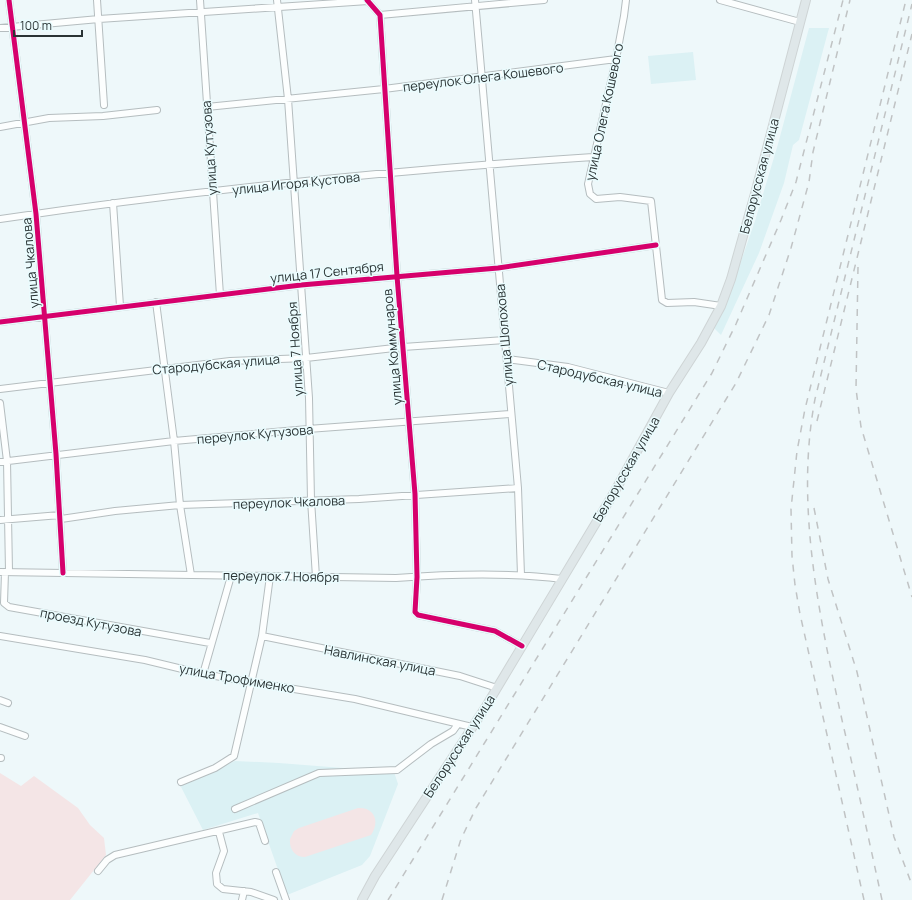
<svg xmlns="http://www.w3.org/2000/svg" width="912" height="900" viewBox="0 0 912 900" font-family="Manrope,sans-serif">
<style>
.built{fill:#dbf1f4}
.green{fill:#f4e5e6}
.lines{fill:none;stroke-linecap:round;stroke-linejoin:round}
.minor-casing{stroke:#b5bdbf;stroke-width:8}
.major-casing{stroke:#ced4d5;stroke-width:10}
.minor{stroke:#fcfefe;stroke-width:6}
.major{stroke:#dfe7e9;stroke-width:8}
.rail{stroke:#c0c3c4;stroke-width:1.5;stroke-dasharray:7 7;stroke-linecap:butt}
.cycleway-casing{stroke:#eafcfe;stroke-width:8}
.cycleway{stroke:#d6006c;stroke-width:5}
.labels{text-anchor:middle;stroke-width:3;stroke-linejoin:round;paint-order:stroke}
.street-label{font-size:13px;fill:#2a3334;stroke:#eafcfe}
</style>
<rect width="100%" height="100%" fill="#eef8fa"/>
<!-- built -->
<path class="built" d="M 809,28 L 829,28 L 799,140 L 793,145 L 784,183 L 759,253 L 721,335 L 714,328 L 740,264 L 755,221 L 778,144 Z
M 693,52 L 696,80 L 651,84 L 648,56 Z
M 235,761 L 279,763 L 394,772 L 398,784 L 370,856 L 362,865 L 287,895 L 258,813 L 203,830 L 180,785 Z"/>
<!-- green -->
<path class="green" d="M 0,773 L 21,786 L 34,776 L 78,808 L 90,825 L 104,838 L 106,855 L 70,900 L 0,900 Z
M 358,808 C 375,807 380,822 371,835 L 305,857 C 295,857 289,849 290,839 L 294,831 L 299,828 Z"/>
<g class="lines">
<defs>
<path id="minor" d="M 9,0 L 36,214 L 56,454 L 63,573
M 97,0 L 104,105
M 200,0 L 220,295
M 277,0 L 288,99 L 309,398 L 311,500 L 316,577
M 367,0 L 380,15 L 397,276 L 415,494 L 417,577 L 415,612 L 418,615 L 495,631 L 522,646
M 475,0 L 518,488 L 521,575
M 626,0 L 624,16 L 616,59 L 588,184 L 590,194 L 596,199 L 620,197 L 651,201 L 662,300 L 667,303 L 694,302 L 721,306
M 720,0 L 800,22
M 380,15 L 544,0
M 0,28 L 99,19 L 368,1
M 207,107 L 384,89 L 616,59
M 0,127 L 49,118 L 103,116 L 157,110
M 113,203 L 120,306
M 0,219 C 197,190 395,170 593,157
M 156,302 L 174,441 L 180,505 L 191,575
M 0,322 L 301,285 L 498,268 L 656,245
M 507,359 L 568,367 L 669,393
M 0,389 L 230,361 L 306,358 L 403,347 L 505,340
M 0,403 L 7,461 L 9,571
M 0,462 L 174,441 L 308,429 L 510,414
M 61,519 L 115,511 L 180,505 L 359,499 L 518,488
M 0,520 L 60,515
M 0,572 L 396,578 C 451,574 507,572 562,579
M 5,572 L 4,603 L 9,607 L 210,643
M 0,636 L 145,660 L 203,674 L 355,699 L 472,727
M 262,636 L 460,676 L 497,688
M 203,674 L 231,576
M 0,700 L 8,703
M 0,727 L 25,736
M 0,758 L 1,758
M 181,782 L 215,768 L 234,756 L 262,636 L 270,576
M 235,809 L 319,773 L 397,770 L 431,744 L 453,731 L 458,724
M 219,832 L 224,851 L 216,873 L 217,884 L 223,889 L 251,892 L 274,900
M 98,871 L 107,860 L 115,855 L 255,822 L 259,823 L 265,841
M 276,872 L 286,900
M 242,900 L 244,891"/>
<path id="major" d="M 362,900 L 375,876 L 485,708 L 615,491 L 669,393 L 701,343 L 721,306 L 731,279 L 756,190 L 806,0"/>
</defs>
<!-- minor casing -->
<use href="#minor" class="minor-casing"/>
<!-- major casing -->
<use href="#major" class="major-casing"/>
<!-- minor -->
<use href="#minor" class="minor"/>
<!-- major -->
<use href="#major" class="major"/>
<!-- rail -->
<path class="rail" d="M 858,267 L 856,389 L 861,427 L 912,597
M 817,421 L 912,34
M 814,508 L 828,579 L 857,672 L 894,837 L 912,885
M 388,900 L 712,373 L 736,324 L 781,220 L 796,182 L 843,0
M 442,900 L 461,839 L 476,808 L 736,383 L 769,315 L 791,248 L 809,182 L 813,152 L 850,0
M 864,900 L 800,614 L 795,585 L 792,556 L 791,509 L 797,451 L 805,409 L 906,0
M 882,900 C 869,840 856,780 842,720 C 819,615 795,505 815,399 L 912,4"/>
<defs>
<path id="cycleway" d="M 9,0 L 36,214 L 56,454 L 63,573
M 367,0 L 380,15 L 397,276 L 415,494 L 417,577 L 415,612 L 418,615 L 495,631 L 522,646
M 0,322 L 301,285 L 498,268 L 656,245"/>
</defs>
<!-- cycleway casing -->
<use href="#cycleway" class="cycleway-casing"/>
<!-- cycleway -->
<use href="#cycleway" class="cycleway"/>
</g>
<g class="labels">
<!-- street labels -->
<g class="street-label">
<text transform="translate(483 77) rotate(-7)" y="5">переулок Олега Кошевого</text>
<text transform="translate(604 112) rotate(-78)" y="5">улица Олега Кошевого</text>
<text transform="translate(209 148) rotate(-94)" y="5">улица Кутузова</text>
<text transform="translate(759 176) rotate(-75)" y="5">Белорусская улица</text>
<text transform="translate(296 183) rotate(-6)" y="5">улица Игоря Кустова</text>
<text transform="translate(30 263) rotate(-95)" y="5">улица Чкалова</text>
<text transform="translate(327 272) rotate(-6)" y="5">улица 17 Сентября</text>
<text transform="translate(504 335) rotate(-95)" y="5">улица Шолохова</text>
<text transform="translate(392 347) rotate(-95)" y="5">улица Коммунаров</text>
<text transform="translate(295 349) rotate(-94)" y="5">улица 7 Ноября</text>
<text transform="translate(216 364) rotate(-5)" y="5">Стародубская улица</text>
<text transform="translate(600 378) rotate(13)" y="5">Стародубская улица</text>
<text transform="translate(255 434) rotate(-5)" y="5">переулок Кутузова</text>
<text transform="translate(626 469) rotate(-60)" y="5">Белорусская улица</text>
<text transform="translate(289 502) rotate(-2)" y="5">переулок Чкалова</text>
<text transform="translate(281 576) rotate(1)" y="5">переулок 7 Ноября</text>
<text transform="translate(91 622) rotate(11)" y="5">проезд Кутузова</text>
<text transform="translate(380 660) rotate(11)" y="5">Навлинская улица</text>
<text transform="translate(237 678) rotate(10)" y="5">улица Трофименко</text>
<text transform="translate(459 746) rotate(-57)" y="5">Белорусская улица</text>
</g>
</g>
<!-- scale -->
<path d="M14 30v6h68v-6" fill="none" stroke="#2a3334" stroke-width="2"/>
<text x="20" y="30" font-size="12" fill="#2a3334" stroke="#eafcfe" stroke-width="3" paint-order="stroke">100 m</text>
</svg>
